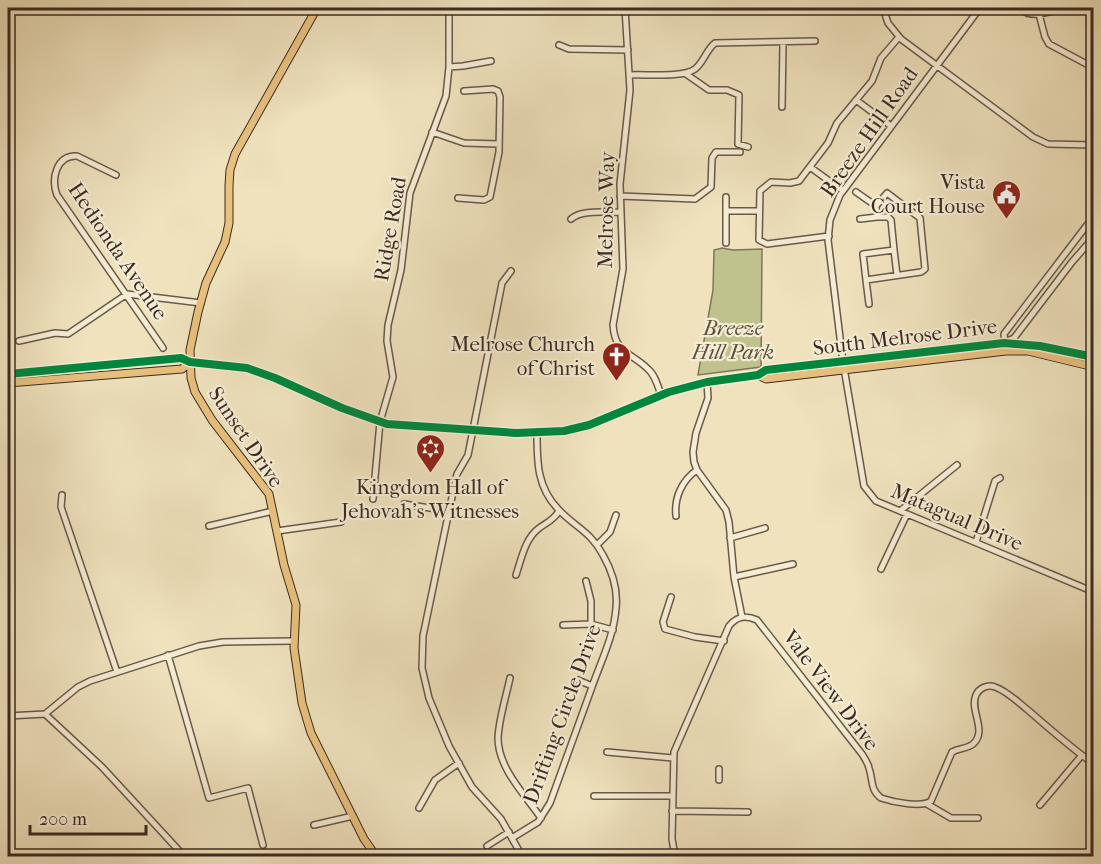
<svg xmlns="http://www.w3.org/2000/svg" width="1101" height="864" viewBox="0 0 1101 864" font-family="'IM FELL French Canon',serif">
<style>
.green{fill:#bfc28d;stroke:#7e7658;stroke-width:1.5}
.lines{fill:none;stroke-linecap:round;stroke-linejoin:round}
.minor-casing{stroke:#695949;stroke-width:8}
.major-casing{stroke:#3c2b22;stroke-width:9}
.minor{stroke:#f5ecd4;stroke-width:5}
.major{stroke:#e8c17e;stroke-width:7}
.cycleway-casing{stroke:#f5ecd4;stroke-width:11}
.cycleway{stroke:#00873e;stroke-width:8}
.labels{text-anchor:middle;stroke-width:4.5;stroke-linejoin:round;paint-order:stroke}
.street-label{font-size:21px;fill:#3c2b22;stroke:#f5ecd4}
.poi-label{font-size:21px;fill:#3c2b22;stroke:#f5ecd4;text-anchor:end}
.park-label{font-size:21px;font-style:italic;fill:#5d513d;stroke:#f5ecd4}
</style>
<rect width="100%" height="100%" fill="#efe2bd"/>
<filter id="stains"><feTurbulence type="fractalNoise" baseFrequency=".00333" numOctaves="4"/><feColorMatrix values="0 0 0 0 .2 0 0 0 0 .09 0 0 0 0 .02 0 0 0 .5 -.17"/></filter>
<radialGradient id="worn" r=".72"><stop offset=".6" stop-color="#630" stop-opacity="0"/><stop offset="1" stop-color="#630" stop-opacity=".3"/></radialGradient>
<!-- green -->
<path class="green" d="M 722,248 L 733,250 L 762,249 L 761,367 L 698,375 L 713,290 L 714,250 Z"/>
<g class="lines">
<defs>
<path id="minor" d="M 625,8 L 630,90 L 620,184 L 623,269 L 613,325 C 615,354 631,352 648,369 C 655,375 658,386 661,395
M 883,8 L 888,23 L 901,39 L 1033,137 L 1048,144 L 1094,145
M 980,8 L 840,195 L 830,220 L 828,240 L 843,362 L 864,486 L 876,501 L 1094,592
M 1019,8 C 1032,20 1048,12 1063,8
M 1039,14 L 1045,37 L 1049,44 L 1094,68
M 559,45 L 569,49 L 628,50
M 449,67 L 463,66 L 491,61
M 686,74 L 709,90 L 727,90 L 739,95 L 738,144 L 748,147
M 630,75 C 646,74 683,78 695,69 C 704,62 706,50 715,43 L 815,41
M 856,100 L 891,126
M 782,107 L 783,42
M 432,132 L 464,143 L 499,144
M 810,167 L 843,191
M 116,175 L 77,156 C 56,155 51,179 57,195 L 163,348
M 856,192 L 876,206 L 877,217 L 860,219
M 620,196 L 695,199 L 711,187 L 712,158 L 716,152 L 740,152
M 458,198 L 484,200 L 490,197 L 499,152 L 500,97 L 498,91 L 493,89 L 464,91
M 876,206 L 887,193 L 920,218 L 925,269 L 921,272 L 866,280 L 863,254 L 894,250 L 891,220 L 888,217 L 877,217
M 726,211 L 759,211
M 571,219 C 582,209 606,213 620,212
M 829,236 L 767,244 L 759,240 L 760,191 L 771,182 L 790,183 L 799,181 L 828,143 L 837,123 L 872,81 L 881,58 L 899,37
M 726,243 L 726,197
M 894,250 L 897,275
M 511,271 L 502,283 L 468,455 L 457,474 L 449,511 L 423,636 L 422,668 L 429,698 L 449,746 L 472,787 L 501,819 L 522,856
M 866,280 L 869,304
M 19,341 L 55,333 L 68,334 L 127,294 L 201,303
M 1005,342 L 1014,338 L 1072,262 L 1094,237
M 1005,346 L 1004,334 L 1087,225 L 1094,230
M 707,382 L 708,398 L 696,433 L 693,452 L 694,462 L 697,470 L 726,510 L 729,522 L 734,577 L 742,617
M 62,495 L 61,507 L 117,672
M 373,499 L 380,422 L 393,377 L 387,341 L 388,325 L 401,270 L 410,193 L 446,96 L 449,67 L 449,8
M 404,504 L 449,511
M 900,511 L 957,465
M 676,516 C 674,498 682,480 697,470
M 209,526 L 273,511
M 277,531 L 341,522
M 730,538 L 765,528
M 976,542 L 995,481 L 1000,478
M 597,545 L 610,532 L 616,515
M 881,569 L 907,514
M 516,575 C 521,560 525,539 538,529 C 547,522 553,521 559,511
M 734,577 L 793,564
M 586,581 L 591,601 L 591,624
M 671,597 L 663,622 L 665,629 L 695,637 L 724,641
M 563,625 L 591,624 L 613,630
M 168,655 L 209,798 L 248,788 L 263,845
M 510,678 C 506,697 499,718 498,738 C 498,768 525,795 541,818
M 578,680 L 592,686
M 45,714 L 102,767 L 184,856
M 8,716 L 45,714 L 78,687 L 90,681 L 199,646 L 223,642 L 293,641
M 607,752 L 673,758
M 719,780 L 719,769
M 594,796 L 672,796
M 927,804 L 951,818 L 978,818
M 1040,805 L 1082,755
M 419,808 L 435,780 L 459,763
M 672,811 L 748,812
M 314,825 L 353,816
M 8,837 L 12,856
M 512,838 L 538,822 L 550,803 C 564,765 578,725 592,687 C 601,661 614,636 616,608 C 618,590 612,571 603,555 C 591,532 575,527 559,510 C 537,488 537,462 537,433
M 487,846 L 509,832
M 675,856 L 672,839 L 674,752 L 729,626 C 737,616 746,615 757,620 L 862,754 C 865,759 868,763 869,768 C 873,779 870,790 881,798 C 893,802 922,808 931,801 L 952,752 C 959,748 967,749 973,744 C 988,731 969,710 976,695 C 979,688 988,684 995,687 C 1007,691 1019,703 1029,711 C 1050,729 1071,748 1094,764
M 1093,856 L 1094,856"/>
<path id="major" d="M 317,8 L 235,154 L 230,170 L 229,186 L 229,223 L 225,242 L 206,283 L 198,312 L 190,350 L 191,378 L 195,392 L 212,420 L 269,494 L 284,565 L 296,605 L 294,648 L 302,703 L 311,733 L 364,839 L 376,856
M 8,374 L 181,358 L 190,362 L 247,368 L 275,378 L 342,408 L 387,424 L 516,433 L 564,431 L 589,425 L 669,392 L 707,382 L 758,375 L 766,370 L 1004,343 L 1040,346 L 1094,357
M 758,375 L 766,379 L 1006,351 L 1028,351 L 1094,367
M 8,383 L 182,369 L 190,362"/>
</defs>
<!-- minor casing -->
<use href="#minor" class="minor-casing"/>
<!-- major casing -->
<use href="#major" class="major-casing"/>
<!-- minor -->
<use href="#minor" class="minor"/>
<!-- major -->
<use href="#major" class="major"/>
<defs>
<path id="cycleway" d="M 8,374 L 181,358 L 190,362 L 247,368 L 275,378 L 342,408 L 387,424 L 516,433 L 564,431 L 589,425 L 669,392 L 707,382 L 758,375 L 766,370 L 1004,343 L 1040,346 L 1094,357"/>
</defs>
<!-- cycleway casing -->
<use href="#cycleway" class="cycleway-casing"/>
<!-- cycleway -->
<use href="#cycleway" class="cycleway"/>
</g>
<!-- icons -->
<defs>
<symbol id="civic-pin" viewBox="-11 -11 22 30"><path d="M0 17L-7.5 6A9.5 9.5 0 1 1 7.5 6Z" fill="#8f2418" stroke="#f5ecd4"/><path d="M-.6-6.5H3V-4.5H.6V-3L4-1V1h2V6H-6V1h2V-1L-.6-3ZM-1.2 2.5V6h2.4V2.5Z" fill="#fff"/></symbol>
<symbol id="church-pin" viewBox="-11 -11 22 30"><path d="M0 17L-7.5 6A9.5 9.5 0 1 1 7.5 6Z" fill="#8f2418" stroke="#f5ecd4"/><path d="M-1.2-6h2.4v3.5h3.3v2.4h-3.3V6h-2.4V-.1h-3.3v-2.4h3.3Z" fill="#fff"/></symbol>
<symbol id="synagogue-pin" viewBox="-11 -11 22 30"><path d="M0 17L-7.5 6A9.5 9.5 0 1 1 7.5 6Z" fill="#8f2418" stroke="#f5ecd4"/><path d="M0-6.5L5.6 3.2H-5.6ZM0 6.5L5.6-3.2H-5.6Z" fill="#fff"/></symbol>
</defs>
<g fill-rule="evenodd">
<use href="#civic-pin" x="990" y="178" width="33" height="45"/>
<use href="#church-pin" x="600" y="340" width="33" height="45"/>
<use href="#synagogue-pin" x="414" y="432" width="33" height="45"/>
</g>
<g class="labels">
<!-- street labels -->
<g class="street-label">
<text transform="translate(869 132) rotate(-55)" y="7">Breeze Hill Road</text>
<text transform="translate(606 210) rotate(-89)" y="7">Melrose Way</text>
<text transform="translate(390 229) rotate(-80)" y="7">Ridge Road</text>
<text transform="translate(118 251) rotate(56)" y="7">Hedionda Avenue</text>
<text transform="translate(905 337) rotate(-7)" y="7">South Melrose Drive</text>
<text transform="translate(246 437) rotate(56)" y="7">Sunset Drive</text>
<text transform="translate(957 517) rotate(23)" y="7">Matagual Drive</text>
<text transform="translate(831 690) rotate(53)" y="7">Vale View Drive</text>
<text transform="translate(562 714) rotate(-70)" y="7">Drifting Circle Drive</text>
</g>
<!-- poi labels -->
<g class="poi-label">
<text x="985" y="189">Vista<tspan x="985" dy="24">Court House</tspan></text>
<text x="595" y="351">Melrose Church<tspan x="595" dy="24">of Christ</tspan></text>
<text x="430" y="494" text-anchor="middle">Kingdom Hall of<tspan x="430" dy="24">Jehovah’s Witnesses</tspan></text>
</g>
<!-- park labels -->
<g class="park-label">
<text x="733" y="335">Breeze<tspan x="733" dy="24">Hill Park</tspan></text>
</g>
</g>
<!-- margin -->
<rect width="1101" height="864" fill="none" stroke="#efe2bd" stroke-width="30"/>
<rect x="9" y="9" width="1083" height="846" fill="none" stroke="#3c2b22" stroke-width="3"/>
<rect x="15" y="15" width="1071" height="834" fill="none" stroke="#3c2b22" stroke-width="1.5"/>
<!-- scale -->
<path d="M30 825v9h116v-9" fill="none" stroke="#3c2b22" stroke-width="3"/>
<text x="39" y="825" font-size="18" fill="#3c2b22" stroke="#f5ecd4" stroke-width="4.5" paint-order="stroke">200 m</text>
<rect width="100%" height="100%" filter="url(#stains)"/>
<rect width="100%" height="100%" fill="url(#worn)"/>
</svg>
